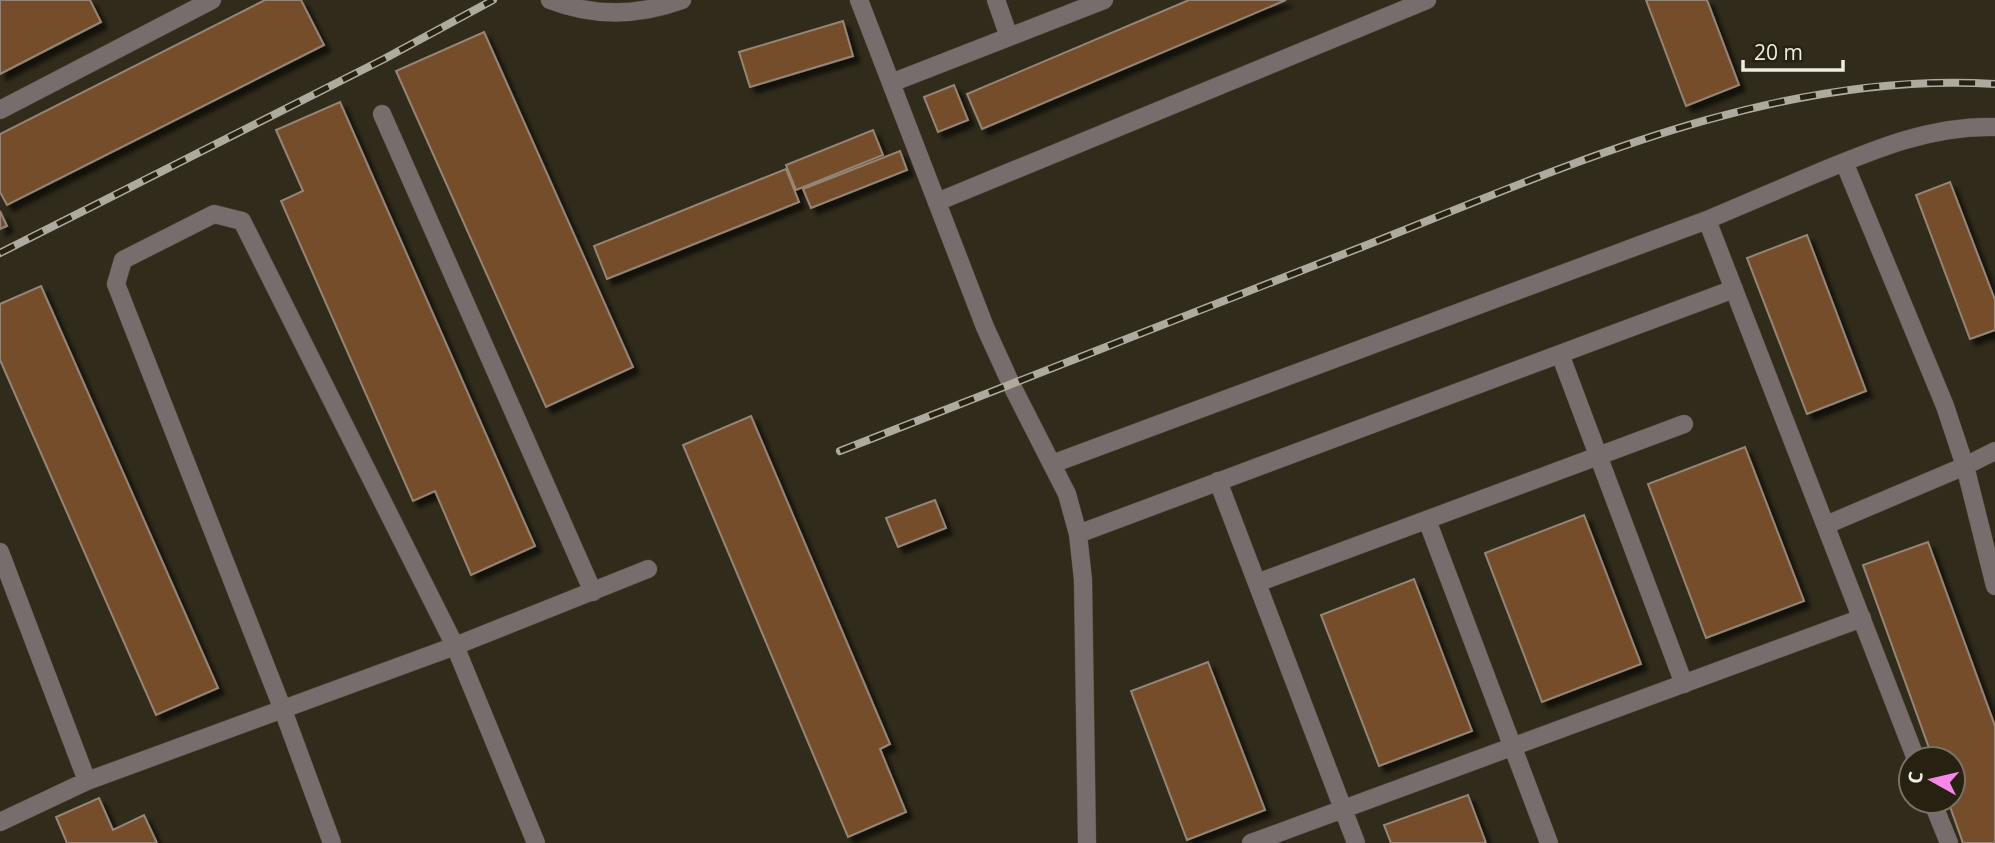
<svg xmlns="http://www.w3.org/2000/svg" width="1995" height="843" viewBox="0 0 1995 843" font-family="'Open Sans',sans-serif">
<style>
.building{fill:#764e2c;stroke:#958577;stroke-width:2;filter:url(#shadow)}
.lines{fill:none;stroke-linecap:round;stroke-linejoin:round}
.service-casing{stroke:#4c4637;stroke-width:19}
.service{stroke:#776d6c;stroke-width:18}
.rail-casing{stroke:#afaa9e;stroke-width:8}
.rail{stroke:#272112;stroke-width:5;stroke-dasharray:16;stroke-linecap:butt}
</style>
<defs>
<filter id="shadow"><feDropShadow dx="6" dy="6" stdDeviation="2" flood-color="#0009"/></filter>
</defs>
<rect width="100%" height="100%" fill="#312b1b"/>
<!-- building -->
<path class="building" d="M 0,0 L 90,0 L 101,22 L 0,74 Z
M 265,0 L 301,0 L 324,45 L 7,205 L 0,192 L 0,134 Z
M 1189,0 L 1286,0 L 982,129 L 967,94 Z
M 1646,0 L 1707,0 L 1739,85 L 1686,106 Z
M 843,21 L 853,56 L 750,87 L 739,52 Z
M 484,32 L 633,367 L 546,407 L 396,71 Z
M 954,85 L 968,120 L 938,132 L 924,97 Z
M 340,102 L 535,546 L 471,575 L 435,491 L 413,501 L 281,201 L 303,191 L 276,130 Z
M 873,130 L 883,155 L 796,190 L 786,165 Z
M 900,151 L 907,170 L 811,208 L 803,189 Z
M 786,169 L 799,202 L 607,279 L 594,246 Z
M 1950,182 L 1995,300 L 1995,330 L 1970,339 L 1916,195 Z
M 0,211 L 7,226 L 0,229 Z
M 1807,235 L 1866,391 L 1807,414 L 1747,258 Z
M 41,286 L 218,688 L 156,715 L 0,360 L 0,304 Z
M 751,416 L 890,744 L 880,749 L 906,812 L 848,837 L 683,445 Z
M 1745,447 L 1804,601 L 1706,638 L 1648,484 Z
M 935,500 L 946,528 L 898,547 L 886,518 Z
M 1584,515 L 1641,664 L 1542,702 L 1485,553 Z
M 1928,542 L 1995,726 L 1995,843 L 1963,843 L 1948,801 L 1953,801 L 1953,759 L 1933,759 L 1863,565 Z
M 1414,579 L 1472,731 L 1379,766 L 1321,615 Z
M 1208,662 L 1265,810 L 1187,840 L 1131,691 Z
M 1468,795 L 1486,843 L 1391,843 L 1384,825 Z
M 99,798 L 113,830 L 144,815 L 157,843 L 67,843 L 56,817 Z"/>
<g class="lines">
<defs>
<path id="service" d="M 550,0 C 594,17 638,16 682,0
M 859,0 L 985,327 L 1011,384 L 1067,494 L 1078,534 L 1083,580 L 1087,843
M 996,0 L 1009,37
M 891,83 L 1104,0
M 0,110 L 212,0
M 382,114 L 593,592
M 1844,162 L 1945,406 L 1965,466 L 1995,586
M 937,202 L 1427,0
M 1707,220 C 1743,205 1779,189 1815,174 C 1873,150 1931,125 1995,127
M 1560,354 L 1684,684
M 1052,464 L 1707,220 L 1916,759
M 1218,481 L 1356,843
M 1427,520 L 1549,843
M 1826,525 L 1965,466 L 1995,451
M 1078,534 L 1734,289
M 0,552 L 87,781
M 1257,583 L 1684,424
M 1932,801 L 1949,843
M 0,822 L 87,781 L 455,646 L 648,569
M 332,843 L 283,710 L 116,284 L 123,260 L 214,214 L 242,221 L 455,646 L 536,843
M 1251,843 L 1862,618"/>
</defs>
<!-- service casing -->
<use href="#service" class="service-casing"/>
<!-- service -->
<use href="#service" class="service"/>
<defs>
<path id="rail" d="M 0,253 L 384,59 L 493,0
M 840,451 C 1011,384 1183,317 1354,250 C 1558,170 1771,70 1995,84"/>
</defs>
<!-- rail casing -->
<use href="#rail" class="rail-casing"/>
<!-- rail -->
<use href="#rail" class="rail"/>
</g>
<!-- north arrow -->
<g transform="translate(1932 780) rotate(278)"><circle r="33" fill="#272112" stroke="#777265" stroke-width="2"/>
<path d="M0-5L12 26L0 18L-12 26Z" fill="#f987e9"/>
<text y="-10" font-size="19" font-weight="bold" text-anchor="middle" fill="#f0ece2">С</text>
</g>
<!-- scale -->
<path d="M1743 60v10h100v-10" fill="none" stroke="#f0ece2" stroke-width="3.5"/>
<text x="1754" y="60" font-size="21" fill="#f0ece2" stroke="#272112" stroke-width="5" paint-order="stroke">20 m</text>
</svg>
